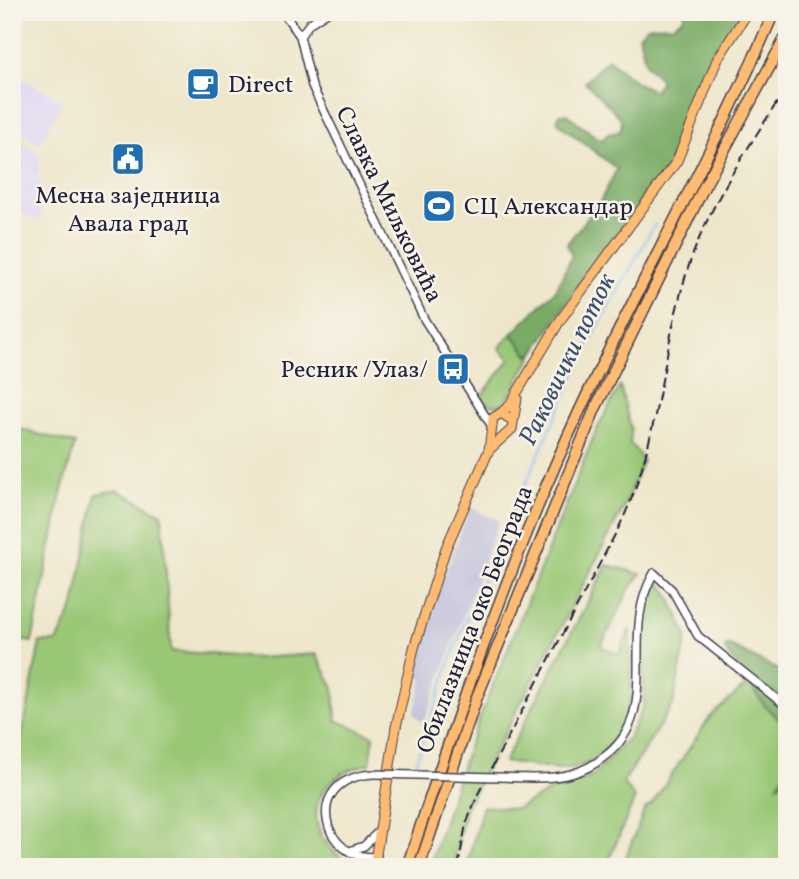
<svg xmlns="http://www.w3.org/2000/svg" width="799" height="879" viewBox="0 0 799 879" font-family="Vollkorn,serif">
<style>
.built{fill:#dcd6f6}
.industrial{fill:#c2c2dc}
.green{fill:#99c775;stroke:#5e7458;stroke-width:2}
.forest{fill:#7aac66;stroke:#4e6750;stroke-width:2}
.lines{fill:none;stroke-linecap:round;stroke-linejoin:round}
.stream{stroke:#83bdf4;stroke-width:2}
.minor-casing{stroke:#413f50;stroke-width:10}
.major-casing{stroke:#413f50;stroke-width:11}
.highway-casing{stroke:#413f50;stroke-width:13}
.minor{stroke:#fff;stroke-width:7}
.major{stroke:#febb71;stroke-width:9}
.highway{stroke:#febb71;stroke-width:10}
.rail{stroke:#22223b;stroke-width:2;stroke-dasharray:10 5;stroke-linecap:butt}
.minor-bridge-casing{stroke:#413f50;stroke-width:10;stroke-linecap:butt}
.minor-bridge{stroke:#fff;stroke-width:7}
.labels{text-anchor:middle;stroke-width:5;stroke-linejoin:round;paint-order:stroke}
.poi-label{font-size:24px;fill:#22223b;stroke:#f7f3e8;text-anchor:start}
.street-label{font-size:24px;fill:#22223b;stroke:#f7f3e8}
.water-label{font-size:26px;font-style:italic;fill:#3f5072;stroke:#f7f3e8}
</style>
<rect width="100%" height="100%" fill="#f7f3e8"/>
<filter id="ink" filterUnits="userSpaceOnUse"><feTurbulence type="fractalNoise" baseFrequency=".0143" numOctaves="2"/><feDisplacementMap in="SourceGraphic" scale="14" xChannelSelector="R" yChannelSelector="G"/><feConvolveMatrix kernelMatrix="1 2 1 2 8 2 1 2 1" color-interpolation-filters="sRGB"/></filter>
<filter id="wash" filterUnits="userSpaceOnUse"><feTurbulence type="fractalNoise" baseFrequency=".00686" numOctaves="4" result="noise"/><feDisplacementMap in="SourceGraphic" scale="28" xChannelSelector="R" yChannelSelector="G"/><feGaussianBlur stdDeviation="1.57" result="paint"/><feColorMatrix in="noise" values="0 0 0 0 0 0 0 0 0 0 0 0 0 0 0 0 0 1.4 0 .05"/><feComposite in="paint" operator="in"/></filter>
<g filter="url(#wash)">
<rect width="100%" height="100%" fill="#eee6ca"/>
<!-- built -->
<path class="built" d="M 16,75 L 63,101 L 40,143 L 12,128 L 12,82 Z
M 14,138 L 34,149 L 40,160 L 40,172 L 36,178 L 40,180 L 41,222 L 20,212 L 12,228 Z"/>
<!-- industrial -->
<path class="industrial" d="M 470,507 L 499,521 L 425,720 L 421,721 L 414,713 L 423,680 L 416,675 L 442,581 Z"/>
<!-- green -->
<path class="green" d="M 512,334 L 529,355 L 534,353 L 506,401 L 501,405 L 489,405 L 482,397 C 489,383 502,372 510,359 L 499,348 Z
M 620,386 L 631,430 L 630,443 L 643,460 L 624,507 L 465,809 L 453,867 L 429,867 L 470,742 L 596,431 Z
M 12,427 L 75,444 L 62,490 L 32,642 L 12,639 Z
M 117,490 L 162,514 L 171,651 L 258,658 L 316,654 L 334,688 L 336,720 L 374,736 L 370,764 C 308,775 297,834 351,864 L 350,867 L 12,867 L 12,838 L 20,838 L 12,836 L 12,789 L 40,642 L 57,642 L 74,607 L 96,494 Z
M 607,565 L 641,574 L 629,590 L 601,646 L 619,655 L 630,629 C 630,675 641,719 601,753 C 593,760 584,767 573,768 C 552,771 525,764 504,762 Z
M 655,577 L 668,593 L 687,636 L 673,704 L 623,783 L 635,798 L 606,867 L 466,867 L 483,806 L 516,809 L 552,790 L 592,777 L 629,737 L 644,705 L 641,635 L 644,606 Z
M 749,683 L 765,706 L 787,727 L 787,769 L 777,786 L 787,777 L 787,867 L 622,867 L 645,809 L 652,804 L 711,716 Z"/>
<!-- forest -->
<path class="forest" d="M 684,12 L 741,12 L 704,70 L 669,166 L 590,267 L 534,353 L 529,355 L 512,334 L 556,290 L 572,256 L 567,244 L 601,200 L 617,169 L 563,127 L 557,121 L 560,114 L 567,114 L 596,137 L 603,140 L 607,134 L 619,132 L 622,125 L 620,117 L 585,82 L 608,59 L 637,83 L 654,91 L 661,80 L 646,65 L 639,35 L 648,26 L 674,25 L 684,17 Z
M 728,645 L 787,674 L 787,727 L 765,706 L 724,648 Z"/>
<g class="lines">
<!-- stream -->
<path class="stream" d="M 513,512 L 586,349 L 655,224
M 415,764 L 456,646 L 502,533"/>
</g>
</g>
<g filter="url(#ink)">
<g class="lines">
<defs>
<path id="minor" d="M 283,12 L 300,36 L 312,86 L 424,319 L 491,425
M 300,36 L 310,23 L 327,12
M 374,774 C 298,778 324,865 377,856
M 534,778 C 561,778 583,774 604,757 C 665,712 617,635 654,573 L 672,590 L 698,636 L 787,707
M 352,850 L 364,846 L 378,832
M 357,855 L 367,867"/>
<path id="major" d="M 501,413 L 509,406 L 561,319 L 677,161 L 717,60 L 748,12
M 489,450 L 512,429 L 517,398
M 374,867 L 396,727 L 414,648 L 446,548 L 489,450 L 493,418 L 501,413 L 512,420"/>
<path id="highway" d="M 407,867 C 458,713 511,559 579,412 C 642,278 716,148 774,12
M 419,867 L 477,697 L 595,409 L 704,187 L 787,35"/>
</defs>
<!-- minor casing -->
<use href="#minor" class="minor-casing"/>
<!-- major casing -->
<use href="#major" class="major-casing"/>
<!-- highway casing -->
<use href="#highway" class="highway-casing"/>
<!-- minor -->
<use href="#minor" class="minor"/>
<!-- major -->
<use href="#major" class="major"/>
<!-- highway -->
<use href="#highway" class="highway"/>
<!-- rail -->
<path class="rail" d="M 458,867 L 466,824 L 478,794 L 619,527 C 657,450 660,366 683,285 C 703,211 747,150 787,87"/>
<defs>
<path id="minor-bridge" d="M 374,774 L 534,778"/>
</defs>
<!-- minor-bridge casing -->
<use href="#minor-bridge" class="minor-bridge-casing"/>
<!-- minor-bridge -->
<use href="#minor-bridge" class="minor-bridge"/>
</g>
</g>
<!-- icons -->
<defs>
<symbol id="cafe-square" viewBox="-11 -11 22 22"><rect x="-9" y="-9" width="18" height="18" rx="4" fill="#1f6fb2" stroke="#f7f3e8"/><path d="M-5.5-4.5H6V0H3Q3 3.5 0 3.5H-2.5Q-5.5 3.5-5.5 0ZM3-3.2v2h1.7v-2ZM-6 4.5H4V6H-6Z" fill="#fff"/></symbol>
<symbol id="civic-square" viewBox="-11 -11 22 22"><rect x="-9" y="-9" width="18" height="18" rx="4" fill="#1f6fb2" stroke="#f7f3e8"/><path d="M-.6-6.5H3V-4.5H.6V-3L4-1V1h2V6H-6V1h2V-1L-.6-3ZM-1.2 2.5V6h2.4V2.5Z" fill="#fff"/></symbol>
<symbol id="stadium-square" viewBox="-11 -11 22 22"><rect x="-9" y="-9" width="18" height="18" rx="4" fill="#1f6fb2" stroke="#f7f3e8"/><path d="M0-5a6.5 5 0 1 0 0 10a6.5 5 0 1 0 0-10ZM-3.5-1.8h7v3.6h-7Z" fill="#fff"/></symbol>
<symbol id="bus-square" viewBox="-11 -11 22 22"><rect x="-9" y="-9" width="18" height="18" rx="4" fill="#1f6fb2" stroke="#f7f3e8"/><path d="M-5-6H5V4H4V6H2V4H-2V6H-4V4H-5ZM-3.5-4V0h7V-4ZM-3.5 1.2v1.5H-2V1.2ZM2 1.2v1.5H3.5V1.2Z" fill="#fff"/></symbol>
</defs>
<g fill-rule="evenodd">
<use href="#cafe-square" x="184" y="65" width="38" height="38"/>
<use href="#civic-square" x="109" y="140" width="38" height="38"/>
<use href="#stadium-square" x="420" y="187" width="38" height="38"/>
<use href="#bus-square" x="434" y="350" width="38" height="38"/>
</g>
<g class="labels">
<!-- poi labels -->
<g class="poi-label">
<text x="228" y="92">Direct</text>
<text x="128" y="203" text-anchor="middle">Месна заједница<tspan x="128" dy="28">Авала град</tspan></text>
<text x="464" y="214">СЦ Александар</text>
<text x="428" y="377" text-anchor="end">Ресник /Улаз/</text>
</g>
<!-- street labels -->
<g class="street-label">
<text transform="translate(390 204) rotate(64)" y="8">Славка Миљковића</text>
<text transform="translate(474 619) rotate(-69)" y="8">Обилазница око Београда</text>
</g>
<!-- water labels -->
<g class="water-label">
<text transform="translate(566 359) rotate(-64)" y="9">Раковички поток</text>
</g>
</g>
<!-- margin -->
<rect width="799" height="879" fill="none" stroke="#f7f3e8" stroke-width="42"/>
</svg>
